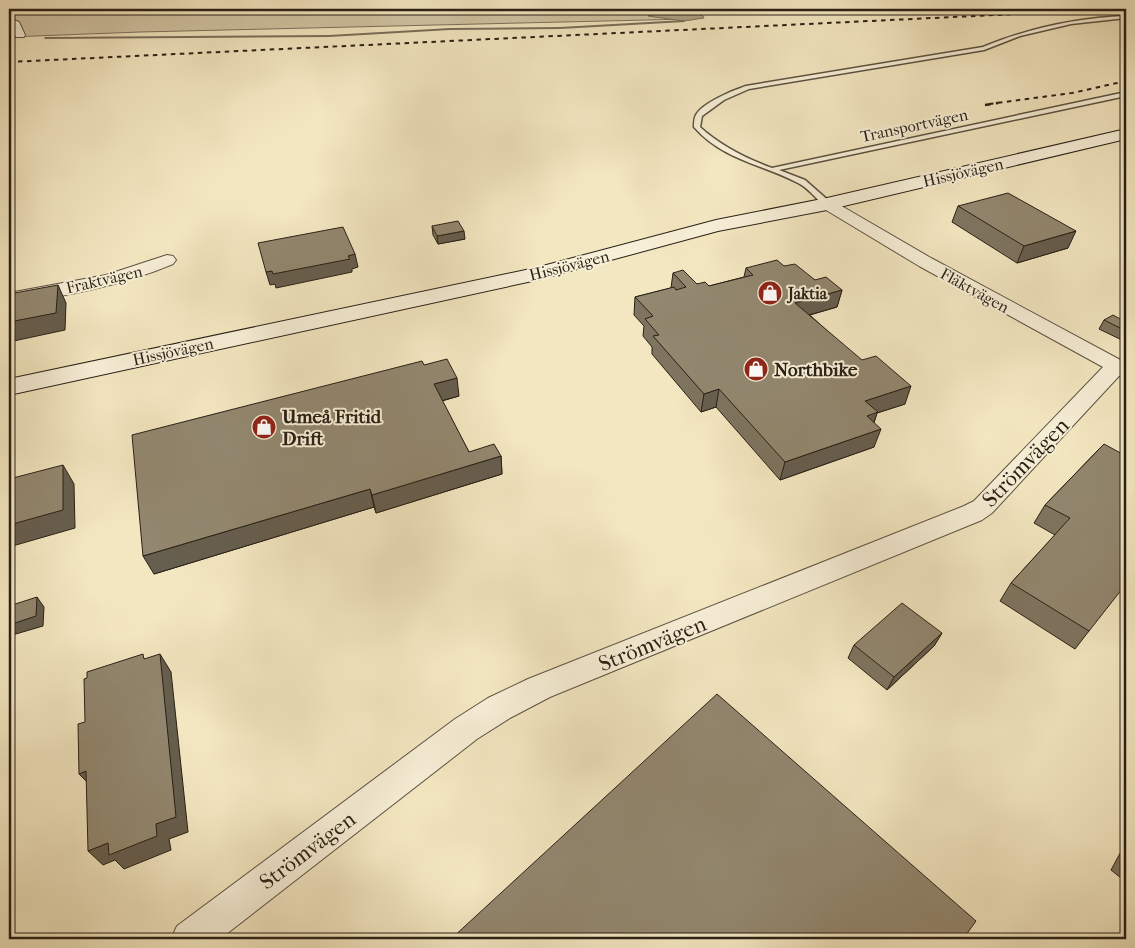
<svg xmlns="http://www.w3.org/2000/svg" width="1135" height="948" viewBox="0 0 1135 948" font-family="'IM FELL French Canon',serif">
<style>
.green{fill:#d1c5a4;stroke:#7d725d}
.water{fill:#aea387;stroke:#796f5a}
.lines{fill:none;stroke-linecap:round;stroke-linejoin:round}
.stream{fill:#796f5a;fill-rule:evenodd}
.service-casing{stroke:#5c5241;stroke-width:3}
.minor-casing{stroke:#5c5241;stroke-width:2}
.secondary-casing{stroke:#292016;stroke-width:2}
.service{fill:#f7efd7;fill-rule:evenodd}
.minor{fill:#f7efd7;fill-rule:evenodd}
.secondary{fill:#f7efd7;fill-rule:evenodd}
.rail-far1{stroke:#292016;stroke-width:2;stroke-dasharray:4.5 4.5;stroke-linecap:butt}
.rail{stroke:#292016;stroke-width:2.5;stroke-dasharray:5.5 5.5;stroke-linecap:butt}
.wall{fill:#7e745f;stroke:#292016}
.shaded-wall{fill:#665e4e;stroke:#292016}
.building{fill:#92876f;stroke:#292016}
.labels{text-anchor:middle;stroke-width:4;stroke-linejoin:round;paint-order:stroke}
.far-street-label{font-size:16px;fill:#292016;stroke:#f7efd7}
.far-poi-label{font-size:16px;font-weight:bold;fill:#292016;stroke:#f7efd7;text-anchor:start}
.poi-label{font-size:19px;font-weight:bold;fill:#292016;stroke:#f7efd7;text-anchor:start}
.near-street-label{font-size:22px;fill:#292016;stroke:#f7efd7}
</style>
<rect width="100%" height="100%" fill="#f3e7c1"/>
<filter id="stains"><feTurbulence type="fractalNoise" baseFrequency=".004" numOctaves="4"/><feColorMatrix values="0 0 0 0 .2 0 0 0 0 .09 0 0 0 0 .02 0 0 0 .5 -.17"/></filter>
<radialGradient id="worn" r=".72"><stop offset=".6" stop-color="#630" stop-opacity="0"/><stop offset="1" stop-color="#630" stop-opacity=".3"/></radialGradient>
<!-- green -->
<path class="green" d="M 9,9 L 680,9 L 690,19 L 140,32 L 9,37 Z"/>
<!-- water -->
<path class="water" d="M 666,9 L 691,9 L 703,16 L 704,18 L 684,21 L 648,16 Z"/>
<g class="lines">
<!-- stream -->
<path class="stream" d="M 684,20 L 685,22 L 560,29 L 450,30 L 329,37 L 45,39 L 44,38 L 45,37 L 329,35 L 450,28 L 560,27 Z"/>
<defs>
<path id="service" d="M 1126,16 L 1126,18 L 1071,24 L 1020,36 L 984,50 L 749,89 L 724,100 L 702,116 L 700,127 C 721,146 745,158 772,168 L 1126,92 L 1126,96 L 779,170 L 805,180 L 830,202 L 830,206 L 824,206 C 816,198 808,188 798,183 C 762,164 723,160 694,127 C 694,124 694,118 696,115 C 702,103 734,90 746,86 L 983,47 C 1029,28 1076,18 1126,16 Z"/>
<path id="minor" d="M 9,18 L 19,22 L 25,35 L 24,37 L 16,37 L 9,25 Z
M 827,199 L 833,201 L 931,258 L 1126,363 L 1126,377 L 1119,376 L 992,513 L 982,520 L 550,697 L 510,718 L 477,739 L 220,939 L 171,939 L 177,926 L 455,719 L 488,698 L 528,679 L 964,506 L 974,501 L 1103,367 L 919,266 L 821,207 L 819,204 L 821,201 Z
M 167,255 L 173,256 L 176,260 L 173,264 C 121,286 65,296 9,305 L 9,293 L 106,275 Z"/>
<path id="secondary" d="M 1126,129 L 1126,139 L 827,210 L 718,231 L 537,280 L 9,395 L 9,379 L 535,268 L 716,220 L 827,198 Z"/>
</defs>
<!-- service casing -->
<use href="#service" class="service-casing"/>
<!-- minor casing -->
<use href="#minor" class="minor-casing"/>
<!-- secondary casing -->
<use href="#secondary" class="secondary-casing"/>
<!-- service -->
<use href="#service" class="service"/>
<!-- minor -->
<use href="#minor" class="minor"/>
<!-- secondary -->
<use href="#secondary" class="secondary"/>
<!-- rail-far1 -->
<path class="rail-far1" d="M 9,62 L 1122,9
M 989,104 L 1072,93 L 1126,81"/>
<!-- rail -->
<path class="rail" d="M 985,105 L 998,103"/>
</g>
<!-- wall -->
<path class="wall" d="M 958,206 L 1068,248 L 1017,263 L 952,222 Z
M 432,226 L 465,239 L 438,244 L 433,235 Z
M 784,266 L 815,280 L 842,290 L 837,307 L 810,315 L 905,404 L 877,413 L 874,423 L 874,447 L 780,480 L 716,407 L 701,412 L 652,354 L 652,347 L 643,336 L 644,326 L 634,315 L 635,297 L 671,288 L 673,273 L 697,284 L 709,286 L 744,277 L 746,268 Z
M 1104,320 L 1126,322 L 1126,342 L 1099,329 Z
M 424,365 L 459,396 L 442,401 L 469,452 L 501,456 L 502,474 L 376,513 L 374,507 L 154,574 Z
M 1104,444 L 1089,631 L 1075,649 L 1000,601 L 1011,583 L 1055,535 L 1034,523 L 1045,505 Z
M 942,633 L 934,646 L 887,690 L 848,658 L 854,645 Z
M 1126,844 L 1126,882 L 1111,870 L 1124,846 Z"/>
<!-- shaded-wall -->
<path class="shaded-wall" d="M 464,231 L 465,239 L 438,244 L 437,236 Z
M 1076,231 L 1068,248 L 1017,263 L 1024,246 Z
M 355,254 L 358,267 L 352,269 L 352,272 L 276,288 L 275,284 L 270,285 L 266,272 Z
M 58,285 L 66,303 L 65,330 L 9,342 L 9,322 Z
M 10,286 L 20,304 L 9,295 Z
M 842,290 L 837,307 L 791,320 L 795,303 Z
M 457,378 L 459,396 L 437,402 L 434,384 Z
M 911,386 L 905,404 L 877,413 L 871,430 L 861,434 L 865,401 Z
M 719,389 L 716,407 L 701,412 L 704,394 Z
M 881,429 L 874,447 L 780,480 L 785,462 Z
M 501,456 L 502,474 L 376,513 L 372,495 Z
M 63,465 L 74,484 L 75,528 L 9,547 L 9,525 Z
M 370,489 L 374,507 L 154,574 L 143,556 Z
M 37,597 L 44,607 L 43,626 L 9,636 L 9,625 Z
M 942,633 L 934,646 L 887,690 L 894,677 Z
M 160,654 L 171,672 L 188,832 L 169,839 L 171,850 L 124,869 L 115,860 L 103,865 L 88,851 L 156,824 Z
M 86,771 L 94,789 L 79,774 Z"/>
<!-- building -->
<path class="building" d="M 1008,193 L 1076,231 L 1024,246 L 958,206 Z
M 458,221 L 464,231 L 437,236 L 432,226 Z
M 343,227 L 355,254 L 348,256 L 350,259 L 273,274 L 272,271 L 266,272 L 258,243 Z
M 777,260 L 784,266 L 795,264 L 815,280 L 826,277 L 842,290 L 795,303 L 862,360 L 876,356 L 911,386 L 865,401 L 878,412 L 867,416 L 881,429 L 785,462 L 719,389 L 704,394 L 653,336 L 659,335 L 645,319 L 653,316 L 635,297 L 674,287 L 676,290 L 686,287 L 673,273 L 683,270 L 697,284 L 705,282 L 709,286 L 753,275 L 746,268 Z
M 58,285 L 56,313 L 9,322 L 9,294 Z
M 1113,315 L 1126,322 L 1126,331 L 1104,320 Z
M 447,359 L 457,378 L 434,384 L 469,452 L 494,444 L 501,456 L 372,495 L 370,489 L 143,556 L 132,435 L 422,361 L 424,365 Z
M 1104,444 L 1126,456 L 1126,584 L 1089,631 L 1011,583 L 1070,518 L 1045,505 Z
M 63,465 L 63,510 L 9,525 L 9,479 Z
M 37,597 L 36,616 L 9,625 L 9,606 Z
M 902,603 L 942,633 L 894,677 L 854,645 Z
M 143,654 L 144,659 L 160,654 L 176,817 L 156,824 L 157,836 L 109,855 L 108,843 L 88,851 L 86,771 L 79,774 L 78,724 L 85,722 L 84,679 L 87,678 L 87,672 Z
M 717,694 L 976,921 L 963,939 L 451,939 Z
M 1126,852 L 1126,867 L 1120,863 Z"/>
<!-- icons -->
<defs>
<symbol id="shop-disc" viewBox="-11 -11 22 22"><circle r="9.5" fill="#8f2418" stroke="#f7efd7"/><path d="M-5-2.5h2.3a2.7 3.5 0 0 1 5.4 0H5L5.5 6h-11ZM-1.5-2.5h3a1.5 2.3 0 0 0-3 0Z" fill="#fff"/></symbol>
</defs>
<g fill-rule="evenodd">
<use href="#shop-disc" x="756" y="279" width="28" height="28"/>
<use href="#shop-disc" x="742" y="355" width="28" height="28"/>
<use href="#shop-disc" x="250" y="413" width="28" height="28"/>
</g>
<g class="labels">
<!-- far-street labels -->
<g class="far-street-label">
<text transform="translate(914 125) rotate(-12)" y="6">Transportvägen</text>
<text transform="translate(963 172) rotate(-13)" y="6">Hissjövägen</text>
<text transform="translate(569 265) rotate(-14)" y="6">Hissjövägen</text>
<text transform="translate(104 279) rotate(-13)" y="6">Fraktvägen</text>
<text transform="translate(975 290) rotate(29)" y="6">Fläktvägen</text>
<text transform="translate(173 351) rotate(-12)" y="6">Hissjövägen</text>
</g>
<!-- far-poi labels -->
<g class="far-poi-label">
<text x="788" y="299">Jaktia</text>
</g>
<!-- poi labels -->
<g class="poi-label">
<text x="774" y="376">Northbike</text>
<text x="282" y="423">Umeå Fritid<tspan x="282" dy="22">Drift</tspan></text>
</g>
<!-- near-street labels -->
<g class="near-street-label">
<text transform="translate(1025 462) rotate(-46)" y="8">Strömvägen</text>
<text transform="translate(652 643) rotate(-22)" y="8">Strömvägen</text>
<text transform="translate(307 850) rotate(-37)" y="8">Strömvägen</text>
</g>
</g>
<!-- margin -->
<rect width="1135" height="948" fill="none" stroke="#f3e7c1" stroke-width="30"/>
<rect x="10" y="10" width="1115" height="928" fill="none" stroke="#292016" stroke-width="2.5"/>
<rect x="15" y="15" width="1105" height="918" fill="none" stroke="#292016"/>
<rect width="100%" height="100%" filter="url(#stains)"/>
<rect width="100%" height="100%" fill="url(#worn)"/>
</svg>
